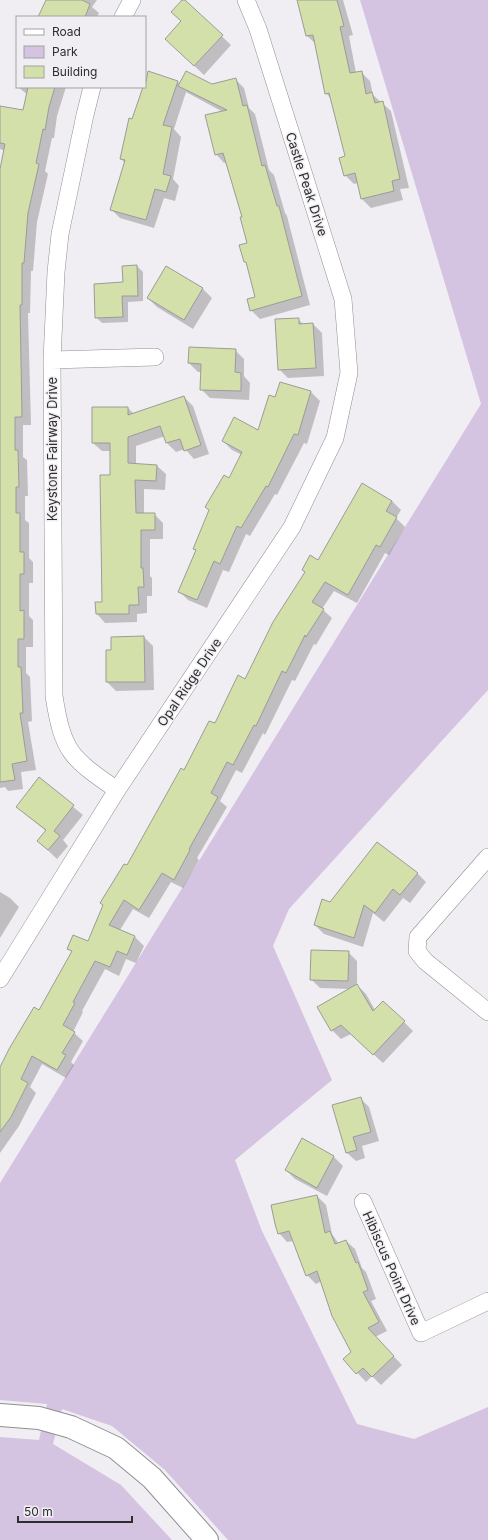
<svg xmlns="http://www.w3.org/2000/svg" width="488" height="1540" viewBox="0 0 488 1540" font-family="Inter,sans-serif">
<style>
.green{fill:#d5c3e2}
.shadow{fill:#0003}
.building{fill:#d3e0aa;stroke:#9b9c99}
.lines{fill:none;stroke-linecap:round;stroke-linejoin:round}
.street-casing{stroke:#908f92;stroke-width:18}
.secondary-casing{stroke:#908f92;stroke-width:24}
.street{stroke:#fff;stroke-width:17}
.secondary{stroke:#fff;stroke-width:22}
.labels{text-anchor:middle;stroke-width:3;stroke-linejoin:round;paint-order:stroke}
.street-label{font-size:13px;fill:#2e2d2f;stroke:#f0eef2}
</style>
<rect width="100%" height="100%" fill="#f0eef2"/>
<!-- green -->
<path class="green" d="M 360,0 L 488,0 L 488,690 L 289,909 L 273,946 L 332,1080 L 235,1160 L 262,1231 L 357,1424 L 414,1439 L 488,1407 L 488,1540 L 228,1540 L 165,1470 L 112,1426 L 62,1409 L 53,1444 L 121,1485 L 172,1540 L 0,1540 L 0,1437 L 39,1440 L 47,1404 L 0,1400 L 0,1183 L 481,404 Z"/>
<!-- shadow -->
<path class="shadow" d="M 47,0 L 97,0 L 92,7 L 99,13 L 97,17 L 39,17 Z
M 184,0 L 231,45 L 204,75 L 175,48 L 182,21 Z
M 298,0 L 343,0 L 353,35 L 349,36 L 356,73 L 361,72 L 370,81 L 373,95 L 391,111 L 409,188 L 400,189 L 403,200 L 371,208 L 362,199 L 358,183 L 354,184 L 345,175 L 346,157 L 331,99 L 326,93 L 316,44 L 307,36 Z
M 149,72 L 178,82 L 180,84 L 212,85 L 235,79 L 244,88 L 249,108 L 255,114 L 269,170 L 274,175 L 285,213 L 287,216 L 310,305 L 260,319 L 251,310 L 256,297 L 247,264 L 245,262 L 249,243 L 243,217 L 227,162 L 224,163 L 216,154 L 223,112 L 186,92 L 174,129 L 181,137 L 173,179 L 179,186 L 175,201 L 164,198 L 154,228 L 120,218 L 111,209 L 125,163 L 121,159 Z
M 18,87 L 66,87 L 57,116 L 54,138 L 52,138 L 45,171 L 48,174 L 37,222 L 33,271 L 31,271 L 30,313 L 28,313 L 31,425 L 23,425 L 23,457 L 27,460 L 28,496 L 25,496 L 25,520 L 29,523 L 29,558 L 33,562 L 33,583 L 29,583 L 29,616 L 33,620 L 33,647 L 26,647 L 26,673 L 30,677 L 32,721 L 28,722 L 36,770 L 21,772 L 23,789 L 8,791 L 5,787 L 0,788 L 0,174 L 5,151 L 0,149 L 0,107 L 24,112 L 28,95 Z
M 137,266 L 143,272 L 143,301 L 128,302 L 128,322 L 102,323 L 96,317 Z
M 167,268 L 203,289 L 212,298 L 193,329 L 157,307 L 148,298 Z
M 298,319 L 304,325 L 313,324 L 322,333 L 324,376 L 288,378 L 279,369 Z
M 235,350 L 244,359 L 244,376 L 250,383 L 249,400 L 210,398 L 201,389 L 202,372 L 198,372 L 189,363 Z
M 311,392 L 320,401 L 307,444 L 304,443 L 277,495 L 275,494 L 250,536 L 246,534 L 229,572 L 223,570 L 207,608 L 188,600 L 179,591 L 196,551 L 194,548 L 242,455 L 232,450 L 223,441 L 259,431 L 276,398 Z
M 184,397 L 193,406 L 209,454 L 194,459 L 185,449 L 176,452 L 167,443 L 165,436 L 136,446 L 136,464 L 157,466 L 166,474 L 165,490 L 144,489 L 144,514 L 154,514 L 163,523 L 163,539 L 150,539 L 150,576 L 152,578 L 152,596 L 147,596 L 147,613 L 137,614 L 137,622 L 105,623 L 97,614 L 103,603 L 111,451 L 102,451 L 93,443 L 128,408 L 134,414 Z
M 392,501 L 401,510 L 396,518 L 405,527 L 389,555 L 385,553 L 357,603 L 334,591 L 322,609 L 332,618 L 316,645 L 314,644 L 295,681 L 292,680 L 265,735 L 263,733 L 242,773 L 236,770 L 220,801 L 227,807 L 197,858 L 199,860 L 183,888 L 171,882 L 149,918 L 133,909 L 120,930 L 135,937 L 144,946 L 136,963 L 126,959 L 119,976 L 105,969 L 82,1011 L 83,1012 L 73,1032 L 83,1041 L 71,1062 L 74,1065 L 66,1078 L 42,1064 L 30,1087 L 36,1093 L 19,1126 L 0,1153 L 0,1069 L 39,1012 L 72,952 L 68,949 L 88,942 L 104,906 L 101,903 L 127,866 L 184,771 L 246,680 L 319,561 Z
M 144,637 L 153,646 L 154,690 L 116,691 L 107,682 Z
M 39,779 L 83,815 L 63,840 L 68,846 L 57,859 L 38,841 L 46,831 L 17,807 Z
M 417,873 L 426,882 L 410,903 L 403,898 L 384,922 L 373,913 L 363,947 L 324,934 L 315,925 L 331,903 Z
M 0,892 L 10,898 L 19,907 L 0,938 Z
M 348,952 L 357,961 L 357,985 L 366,994 L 375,1010 L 404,1022 L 413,1031 L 383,1063 L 351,1034 L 341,1039 L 332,1030 L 349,989 L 320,988 L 311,979 Z
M 360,1098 L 369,1107 L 379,1141 L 362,1146 L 365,1158 L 356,1161 L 346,1152 Z
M 302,1140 L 334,1157 L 343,1166 L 327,1196 L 295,1179 L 286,1170 Z
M 317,1196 L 326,1205 L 332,1234 L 339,1244 L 346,1241 L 355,1249 L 362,1268 L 366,1272 L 376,1299 L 371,1301 L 387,1331 L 375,1337 L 402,1365 L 381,1385 L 372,1376 L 366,1382 L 344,1359 L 352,1352 L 322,1281 L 316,1284 L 307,1275 L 294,1241 L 287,1242 L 279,1233 Z"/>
<!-- building -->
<path class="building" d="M 46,0 L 82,0 L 90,4 L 85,17 L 38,17 Z
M 182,0 L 185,0 L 223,35 L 194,66 L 165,39 L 181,21 L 171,12 Z
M 297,0 L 337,0 L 344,26 L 340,27 L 350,73 L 362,71 L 366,94 L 372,92 L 375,103 L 383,101 L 400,179 L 392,181 L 394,191 L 361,199 L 355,173 L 344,176 L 339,158 L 345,156 L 329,93 L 325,94 L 313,35 L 306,36 Z
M 148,71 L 178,81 L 163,125 L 172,127 L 163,174 L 171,176 L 166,192 L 155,189 L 146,220 L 110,210 L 125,160 L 120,159 L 129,118 L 132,119 L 143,87 L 145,87 Z
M 186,71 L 212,84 L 236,78 L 243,106 L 247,105 L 262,166 L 265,165 L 277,206 L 279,206 L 302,296 L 250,311 L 247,299 L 255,297 L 246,262 L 244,262 L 239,245 L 247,243 L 240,217 L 242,217 L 223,153 L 215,155 L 205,115 L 227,110 L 178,86 Z
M 28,87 L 55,87 L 49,107 L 45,130 L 43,129 L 36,163 L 39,164 L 28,213 L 24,263 L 22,263 L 22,305 L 20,305 L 22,417 L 15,417 L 15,450 L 18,450 L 19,487 L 16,487 L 16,513 L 20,513 L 20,552 L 24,552 L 24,574 L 20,574 L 20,611 L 24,610 L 24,639 L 18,639 L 18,667 L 21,667 L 23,713 L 20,713 L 27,761 L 12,764 L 15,780 L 0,782 L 0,169 L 5,144 L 0,143 L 0,106 L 23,110 Z
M 137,265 L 138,296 L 122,296 L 123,317 L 95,318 L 94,284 L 123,282 L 122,266 Z
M 166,266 L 203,288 L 184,320 L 147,298 Z
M 299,318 L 299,324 L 313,323 L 316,368 L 278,370 L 275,319 Z
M 189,347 L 236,349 L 235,372 L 241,373 L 241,391 L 200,390 L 201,364 L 188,363 Z
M 280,382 L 311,391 L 298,435 L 294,434 L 268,487 L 266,486 L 241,528 L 237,526 L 220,564 L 214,561 L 197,600 L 178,592 L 196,550 L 193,549 L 209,510 L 205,507 L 224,475 L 229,478 L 242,452 L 222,441 L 234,417 L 258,430 L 269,395 L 275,397 Z
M 184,396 L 201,445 L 184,451 L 180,439 L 166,443 L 160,426 L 128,437 L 128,463 L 157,465 L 156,481 L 135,480 L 136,513 L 155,513 L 155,530 L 141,530 L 141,568 L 143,568 L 144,587 L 138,587 L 139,605 L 129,605 L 129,614 L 96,614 L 95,602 L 102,602 L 100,475 L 110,475 L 110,443 L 92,443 L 92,407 L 128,407 L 128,415 Z
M 362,483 L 392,501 L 386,511 L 397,517 L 380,547 L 376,545 L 348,595 L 325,582 L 312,602 L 324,609 L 306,637 L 305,635 L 286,673 L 282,671 L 256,726 L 254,725 L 233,765 L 227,762 L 211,793 L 218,797 L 189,849 L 190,850 L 174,880 L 162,873 L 139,910 L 124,900 L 109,925 L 135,936 L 127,955 L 117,951 L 110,967 L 95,961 L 73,1002 L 75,1003 L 63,1025 L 75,1032 L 62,1053 L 66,1055 L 57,1070 L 32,1056 L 21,1079 L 28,1083 L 11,1117 L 0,1132 L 0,1067 L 9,1049 L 34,1007 L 39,1010 L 72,951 L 67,949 L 73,935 L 88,941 L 103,905 L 100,903 L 124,864 L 127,865 L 181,768 L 184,770 L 209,721 L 215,723 L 238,675 L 245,679 L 273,622 L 305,572 L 302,570 L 310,555 L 318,560 Z
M 144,636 L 145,682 L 106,682 L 106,650 L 111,650 L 111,637 Z
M 39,777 L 74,805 L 54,831 L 60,836 L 48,850 L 37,841 L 46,830 L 16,807 Z
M 377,842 L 418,873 L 400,895 L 393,889 L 375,913 L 364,905 L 354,938 L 314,925 L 322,899 L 330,902 Z
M 311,950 L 349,951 L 348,981 L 310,980 Z
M 357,984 L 373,1011 L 383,1001 L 405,1021 L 373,1055 L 341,1025 L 331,1031 L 317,1007 Z
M 361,1097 L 371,1132 L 353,1137 L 357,1150 L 346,1153 L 332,1105 Z
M 302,1138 L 334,1156 L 317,1188 L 285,1170 Z
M 317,1195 L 325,1233 L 330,1231 L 335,1244 L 346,1240 L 356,1263 L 358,1262 L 368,1290 L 363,1292 L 379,1322 L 368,1328 L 394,1356 L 372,1377 L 363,1368 L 356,1374 L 343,1359 L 351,1352 L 332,1316 L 317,1271 L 306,1276 L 289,1231 L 278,1234 L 275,1224 L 271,1205 Z"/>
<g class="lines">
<defs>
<path id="street" d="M 123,17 L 132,0
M 92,87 L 85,115 L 60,234 L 56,272 L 52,360 L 54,696 C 63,753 71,758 117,790
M 52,360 L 155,357
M 488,857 L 418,937 L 417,951 L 425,961 L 488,1012
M 0,979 L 117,790 L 292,527 L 335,438 L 349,373 L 343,299 L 258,29 L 246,0
M 363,1202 L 421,1333 L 488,1301"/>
<path id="secondary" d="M 0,1415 L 39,1418 L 71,1427 L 116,1448 L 152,1478 L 207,1540"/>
</defs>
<!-- street casing -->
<use href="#street" class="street-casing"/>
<!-- secondary casing -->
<use href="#secondary" class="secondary-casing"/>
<!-- street -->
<use href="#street" class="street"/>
<!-- secondary -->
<use href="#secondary" class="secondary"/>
</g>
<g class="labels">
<!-- street labels -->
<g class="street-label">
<text transform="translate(307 184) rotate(72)" y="5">Castle Peak Drive</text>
<text transform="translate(52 449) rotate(-90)" y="5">Keystone Fairway Drive</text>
<text transform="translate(189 682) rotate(-56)" y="5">Opal Ridge Drive</text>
<text transform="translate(392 1268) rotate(66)" y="5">Hibiscus Point Drive</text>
</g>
</g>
<!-- legend -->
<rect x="16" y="16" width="130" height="72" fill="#f0eef2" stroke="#a2a1a4"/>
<rect x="24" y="29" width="20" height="6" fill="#ffffff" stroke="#a2a1a4"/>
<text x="52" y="36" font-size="12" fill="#2e2d2f">Road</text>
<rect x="24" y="46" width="20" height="12" fill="#d5c3e2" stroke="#a2a1a4"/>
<text x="52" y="56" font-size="12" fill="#2e2d2f">Park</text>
<rect x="24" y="66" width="20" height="12" fill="#d3e0aa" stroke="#a2a1a4"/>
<text x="52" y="76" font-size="12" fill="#2e2d2f">Building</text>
<!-- scale -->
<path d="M18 1516v6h114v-6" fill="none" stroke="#2e2d2f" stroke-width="2"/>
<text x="24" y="1516" font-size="12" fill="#2e2d2f" stroke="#f0eef2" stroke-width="3" paint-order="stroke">50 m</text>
</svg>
